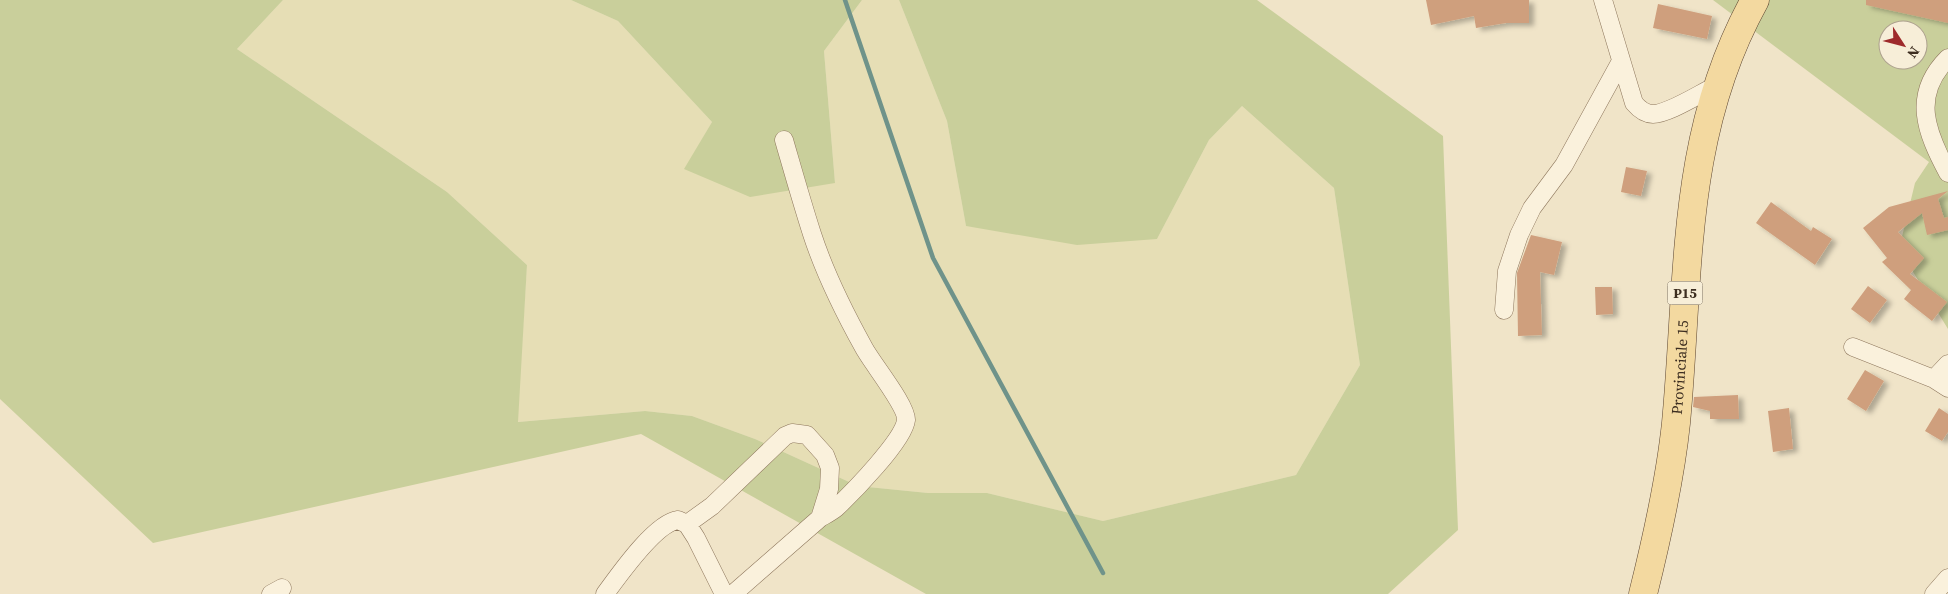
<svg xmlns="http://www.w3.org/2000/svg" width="1948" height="594" viewBox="0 0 1948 594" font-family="'Source Serif 4',serif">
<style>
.farmland{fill:#e6deb5}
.green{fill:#c9cf9b;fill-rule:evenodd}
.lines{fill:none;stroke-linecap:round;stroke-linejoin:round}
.stream{stroke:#6f938a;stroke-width:4.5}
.building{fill:#cf9f7d;filter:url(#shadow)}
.minor-casing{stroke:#8d765c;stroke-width:19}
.primary-casing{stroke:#5b4430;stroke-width:29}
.minor{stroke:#faf1dc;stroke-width:18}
.primary{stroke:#f3d9a0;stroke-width:28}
.labels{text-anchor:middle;stroke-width:4;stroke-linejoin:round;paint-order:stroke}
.shield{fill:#f7eed8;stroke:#756857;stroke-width:1}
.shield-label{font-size:14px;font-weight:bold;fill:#3d2e20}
.street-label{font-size:15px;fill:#3d2e20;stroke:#f7eed8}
</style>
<defs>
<filter id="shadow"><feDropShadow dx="5" dy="3" stdDeviation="2.5" flood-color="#0004"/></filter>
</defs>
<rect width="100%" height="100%" fill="#f0e4c8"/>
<!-- farmland -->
<path class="farmland" d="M 283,0 L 571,0 L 618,21 L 712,122 L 685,169 L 835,183 L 824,51 L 862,0 L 899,0 L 947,121 L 966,226 L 1157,239 L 1209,140 L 1242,106 L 1334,188 L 1360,365 L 1296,475 L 1103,521 L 987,493 L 928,493 L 858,486 L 755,439 L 692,416 L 645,411 L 517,422 L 527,265 L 447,192 L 237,49 Z"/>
<!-- green -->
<path class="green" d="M 0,0 L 283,0 L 237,49 L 447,192 L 527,265 L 518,422 L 645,411 L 692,416 L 755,439 L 858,486 L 928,493 L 987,493 L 1103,521 L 1296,475 L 1360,365 L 1334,188 L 1242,106 L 1209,140 L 1157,239 L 1077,245 L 966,226 L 947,121 L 899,0 L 1257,0 L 1443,136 L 1458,530 L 1388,594 L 926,594 L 641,434 L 153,543 L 0,399 Z
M 571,0 L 862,0 L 824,51 L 835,183 L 750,197 L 684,169 L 712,122 L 618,21 Z
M 1713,0 L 1948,0 L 1948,329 L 1899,249 L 1915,183 L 1929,162 ZM 1888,30 L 1918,30 L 1918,60 L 1888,60 Z"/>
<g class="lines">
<!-- stream -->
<path class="stream" d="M 845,0 L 933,258 L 1103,573"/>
</g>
<!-- building -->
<path class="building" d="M 1426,0 L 1529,0 L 1529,23 L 1506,23 L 1476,28 L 1474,16 L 1431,25 Z
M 1866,0 L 1948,0 L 1948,23 L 1866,5 Z
M 1658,4 L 1712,16 L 1707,39 L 1653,28 Z
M 1626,167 L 1647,171 L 1641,196 L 1621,192 Z
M 1948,191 L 1938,199 L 1944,218 L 1948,217 L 1948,230 L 1927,235 L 1922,213 L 1898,232 L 1924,258 L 1910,274 L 1947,302 L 1932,321 L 1904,299 L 1911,290 L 1882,262 L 1887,258 L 1863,228 L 1889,207 Z
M 1771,202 L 1811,231 L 1813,227 L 1832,239 L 1815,265 L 1756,223 Z
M 1531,235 L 1562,242 L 1554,275 L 1540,272 L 1542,335 L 1518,336 L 1517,273 Z
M 1868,286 L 1887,300 L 1870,323 L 1851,309 Z
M 1595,287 L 1612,287 L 1613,314 L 1596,315 Z
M 1865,370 L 1884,381 L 1866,411 L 1847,399 Z
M 1738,395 L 1739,419 L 1710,419 L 1710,411 L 1693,407 L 1694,397 Z
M 1789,408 L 1793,449 L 1773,452 L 1768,411 Z
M 1939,408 L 1948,414 L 1948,432 L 1942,441 L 1925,431 Z"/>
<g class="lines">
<defs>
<path id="minor" d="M 1603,0 L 1634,103 C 1639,109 1645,114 1653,114 C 1669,114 1702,92 1718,85
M 1948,58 C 1911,95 1926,132 1948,173
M 784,140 C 793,171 802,203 812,234 C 825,274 844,312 864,348 C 872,363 907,406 906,420 C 904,440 852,493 836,508 C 831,512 825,515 820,518
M 1504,310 L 1507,271 L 1519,235 L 1532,208 L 1564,165 L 1621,61
M 1853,347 L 1934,379 L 1948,388
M 1934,379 L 1948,364
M 687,524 L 712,506 L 785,436 L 792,433 L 807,435 L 825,455 L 830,468 L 829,489 L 820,518 L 733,594
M 271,594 L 282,588
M 605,594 C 619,575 655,523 678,520 L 687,524 L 696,538 L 724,594
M 1934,594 L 1948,578"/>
<g id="primary">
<path id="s1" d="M 1643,594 C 1657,538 1670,481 1676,423 C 1690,275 1680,135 1755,0"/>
</g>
</defs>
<!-- minor casing -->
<use href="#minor" class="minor-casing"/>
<!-- primary casing -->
<use href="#primary" class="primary-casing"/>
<!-- minor -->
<use href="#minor" class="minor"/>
<!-- primary -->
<use href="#primary" class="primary"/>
</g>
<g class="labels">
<!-- shield labels -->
<rect class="shield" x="1667.5" y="281.5" width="35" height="23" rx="4"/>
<g class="shield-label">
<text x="1685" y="298">P15</text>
</g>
<!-- street labels -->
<g class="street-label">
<text dy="5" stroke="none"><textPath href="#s1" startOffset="230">Provinciale 15</textPath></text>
</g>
</g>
<!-- north arrow -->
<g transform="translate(1903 45) rotate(126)"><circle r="24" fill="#f7eed8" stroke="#ada18e"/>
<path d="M0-4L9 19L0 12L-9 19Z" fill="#9e2a2b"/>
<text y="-8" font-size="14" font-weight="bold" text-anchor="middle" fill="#3d2e20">N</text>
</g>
</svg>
